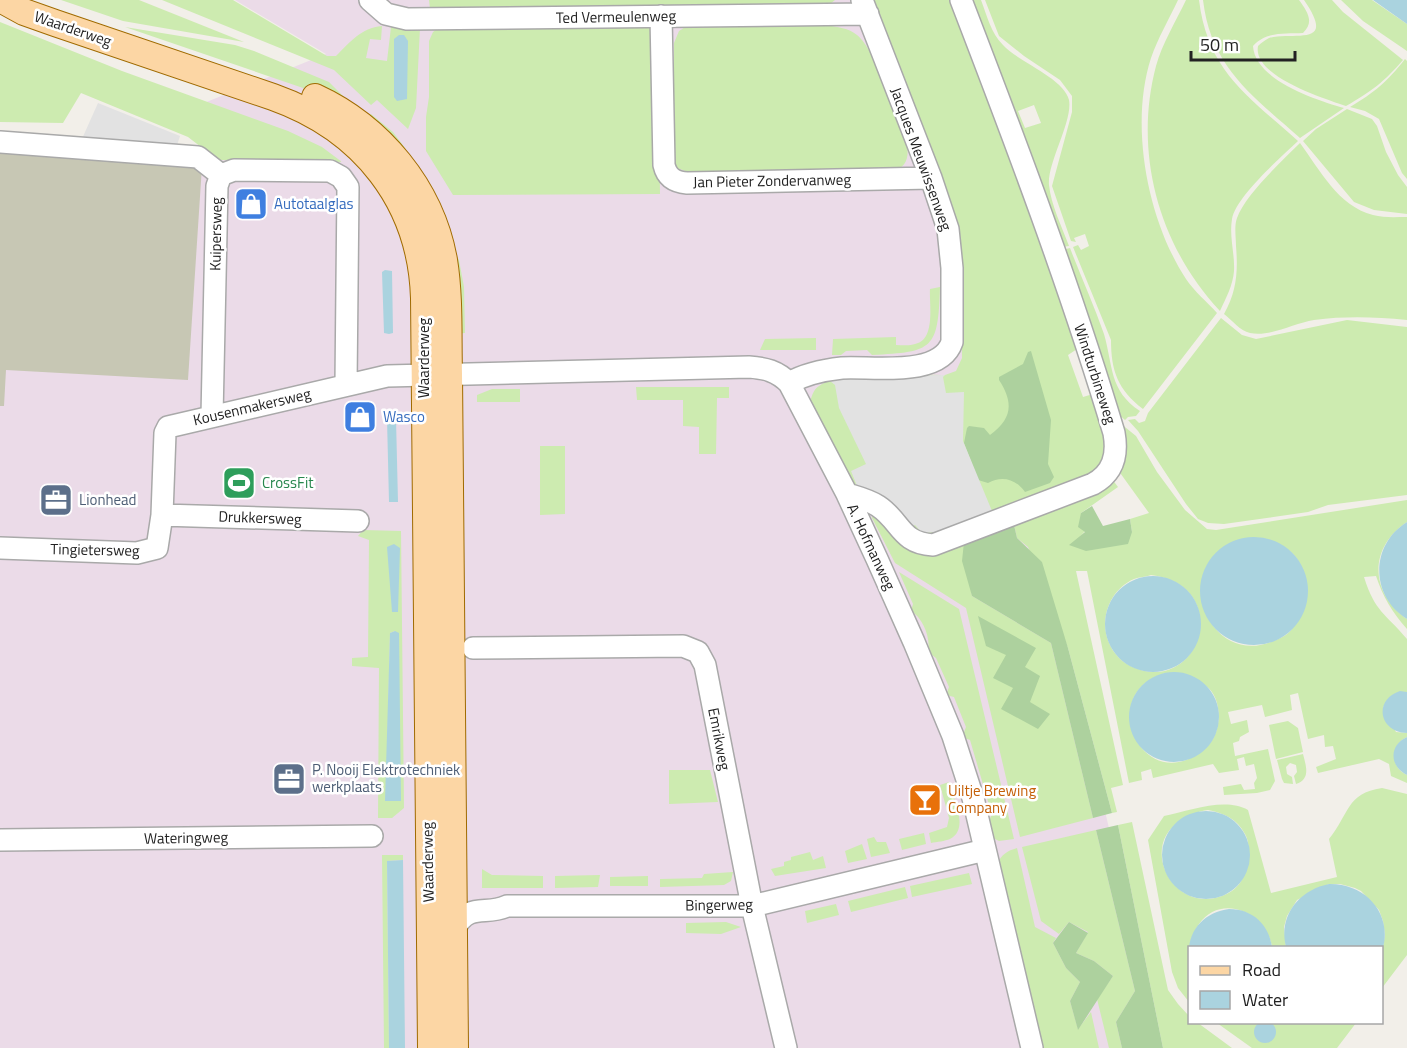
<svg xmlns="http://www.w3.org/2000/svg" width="1407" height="1048" viewBox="0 0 1407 1048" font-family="'Titillium Web',sans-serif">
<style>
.industrial{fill:#ebdbe8}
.construction{fill:#c7c7b4}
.grass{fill:#cdebb0;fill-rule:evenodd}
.forest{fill:#add19e}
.parking{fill:#e2e2e2}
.water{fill:#aad3df}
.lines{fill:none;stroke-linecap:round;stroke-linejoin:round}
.minor-casing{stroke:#a9a9a9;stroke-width:24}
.major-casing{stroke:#a06b00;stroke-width:28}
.minor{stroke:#fff;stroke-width:21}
.major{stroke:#fcd6a4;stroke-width:26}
.labels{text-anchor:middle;stroke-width:5;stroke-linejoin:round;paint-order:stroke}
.street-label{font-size:15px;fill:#222;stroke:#fff}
.shop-label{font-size:15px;fill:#366cbe;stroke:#fff;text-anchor:start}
.leisure-label{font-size:15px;fill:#27864d;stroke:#fff;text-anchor:start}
.service-label{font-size:15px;fill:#4e5e75;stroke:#fff;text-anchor:start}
.food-label{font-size:15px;fill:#c56008;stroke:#fff;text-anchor:start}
</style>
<rect width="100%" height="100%" fill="#f2efe9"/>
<!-- industrial -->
<path class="industrial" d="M 235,0 L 938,0 L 1051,583 L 1161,1048 L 0,1048 L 0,149 L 208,166 L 194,107 L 326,54 Z"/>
<!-- construction -->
<path class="construction" d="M 0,152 L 202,166 L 188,380 L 6,370 L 4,406 L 0,406 Z"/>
<!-- grass -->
<path class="grass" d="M 61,0 L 139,0 L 244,42 L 123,21 Z
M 162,0 L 233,0 L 327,56 L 336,56 C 350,42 361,28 382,26 L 381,40 L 370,39 L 366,58 L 387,61 L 391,27 L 420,28 L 416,108 L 408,129 L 377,100 L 371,105 L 334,70 Z
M 429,0 L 835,0 L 830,4 L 430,9 Z
M 871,0 L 953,0 L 1041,236 L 1077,349 L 1068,355 L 1083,397 L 1093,394 L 1106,436 L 1107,454 L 1093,476 L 934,535 L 919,535 L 890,502 L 852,483 L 810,402 C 812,396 813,390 819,386 C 841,369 916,375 945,375 L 956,371 L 962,358 L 960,261 Z
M 969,0 L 981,0 C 987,16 991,33 1003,45 C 1018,62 1064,78 1069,100 C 1073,121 1047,163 1049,185 C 1051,205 1062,227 1069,246 L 1062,247 ZM 1034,105 L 1041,123 L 1025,128 L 1018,111 Z
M 985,0 L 1178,0 C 1169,19 1158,38 1151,58 C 1129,126 1148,221 1186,279 C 1194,291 1207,302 1217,313 L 1143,409 C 1118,390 1111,371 1111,340 L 1073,247 L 1078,245 L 1081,250 L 1089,246 L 1085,234 L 1074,238 L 1076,242 L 1071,241 L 1052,186 L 1072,112 L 1072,96 L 1060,80 L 1024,56 L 999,36 Z
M 1186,0 L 1199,0 C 1208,72 1248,96 1298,141 C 1281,157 1236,197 1232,219 C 1229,237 1235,254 1234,271 C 1233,285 1226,298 1220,311 C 1159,246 1133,153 1156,66 C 1162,44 1176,21 1186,0 Z
M 1203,0 L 1299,0 C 1307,11 1315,22 1303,33 C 1285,34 1267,31 1253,46 C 1255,80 1316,100 1344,108 L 1300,138 C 1253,96 1211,68 1203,0 Z
M 1304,0 L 1332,0 L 1343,12 L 1403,60 C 1385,81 1371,92 1346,106 C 1325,99 1252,76 1258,46 C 1261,43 1265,40 1269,38 C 1295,31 1337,48 1304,0 Z
M 1341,0 L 1372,0 L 1407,24 L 1407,51 L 1363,21 Z
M 0,22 L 122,71 L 288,131 L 322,147 L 342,162 L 218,160 L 188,137 L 81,93 L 63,123 L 0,122 Z
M 646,25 L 651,28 L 658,42 L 660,194 L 453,195 L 426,151 L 426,117 L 429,97 L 429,41 L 433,32 L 437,29 Z
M 826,25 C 837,27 849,28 857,35 C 876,50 898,119 907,143 C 909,158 907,168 891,171 L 688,172 L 677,168 L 673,156 L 674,43 L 679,31 L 687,26 Z
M 125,27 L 235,45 L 254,51 L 329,82 L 347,100 L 367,117 L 371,114 L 393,132 L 405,148 L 428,193 L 449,244 L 459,260 L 464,287 L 465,333 L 453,334 L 451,284 L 306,89 Z
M 1405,59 L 1407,61 L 1407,179 L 1402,173 L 1379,119 L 1365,111 L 1350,107 C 1375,92 1387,82 1405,59 Z
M 1347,109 L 1372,119 L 1377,126 L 1386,152 L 1398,175 L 1407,187 L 1407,214 L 1374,210 L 1354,202 L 1303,141 L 1316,129 Z
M 1300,143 C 1320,170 1338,206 1373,215 C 1384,218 1396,217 1407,217 L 1407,320 C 1375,317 1346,316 1314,320 C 1294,323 1271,337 1250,333 C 1240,331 1232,320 1224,314 C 1237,291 1238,271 1236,246 C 1236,238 1234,226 1237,218 C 1245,195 1282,161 1300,143 Z
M 1070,248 C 1081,277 1094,305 1104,334 C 1113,365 1109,391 1140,411 L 1136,416 L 1128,417 L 1125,420 L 1117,413 L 1062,250 Z
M 940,287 C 938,349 934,352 872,355 L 867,350 L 846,351 L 841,355 L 832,355 L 833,339 L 896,337 L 896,345 C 902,345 910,346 915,344 C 936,340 929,304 930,289 Z
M 1221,318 L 1242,335 L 1256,339 L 1347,320 L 1407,327 L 1407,495 L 1328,505 L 1308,512 L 1224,524 L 1208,523 L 1198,519 L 1186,504 L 1138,431 L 1128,420 L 1135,419 L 1139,423 L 1145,421 L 1148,413 Z
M 816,338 L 816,350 L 760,350 L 765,339 Z
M 636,387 L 729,387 L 729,398 L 717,398 L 716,454 L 699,454 L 699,427 L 683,426 L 683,400 L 637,400 Z
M 492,389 L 520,389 L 520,402 L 477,402 L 477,395 Z
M 1120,423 L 1136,436 L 1157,472 L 1185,510 L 1207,529 L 1216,530 L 1407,500 L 1407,522 C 1368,548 1370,593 1407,619 L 1407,629 C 1392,612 1383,597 1376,576 L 1364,577 C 1375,612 1385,613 1407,639 L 1407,692 C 1395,691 1387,697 1383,708 L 1396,732 L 1407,733 L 1407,737 C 1390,745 1390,767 1407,775 L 1407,783 L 1391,776 L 1389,764 L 1379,759 L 1318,773 L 1316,767 L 1336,759 L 1333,746 L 1325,747 L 1324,735 L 1308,739 L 1298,693 L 1290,695 L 1292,710 L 1265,717 L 1262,705 L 1228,712 L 1231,724 L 1247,720 L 1249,732 L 1240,737 L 1239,741 L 1233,743 L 1235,756 L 1268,749 L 1275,781 L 1270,790 L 1257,793 L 1224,795 L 1223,787 L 1241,784 L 1244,790 L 1255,789 L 1254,783 L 1257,778 L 1254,764 L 1246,766 L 1244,757 L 1237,759 L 1239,770 L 1219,773 L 1213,764 L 1153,778 L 1151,769 L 1141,772 L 1142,780 L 1129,783 L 1087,571 L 1076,571 L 1123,785 L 1111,788 L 1117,812 L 1112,813 L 1068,648 L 1028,547 L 1017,538 L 1013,521 L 1112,479 L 1118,487 L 1081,513 L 1085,531 L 1077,540 L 1132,532 L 1130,519 L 1149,513 L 1118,470 ZM 1244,539 C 1270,542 1295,543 1303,572 C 1304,578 1308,585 1307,590 C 1305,601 1298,614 1294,625 C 1291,633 1282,638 1273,641 C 1207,670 1165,560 1244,539 ZM 1151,575 C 1232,585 1202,688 1141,670 C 1127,666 1116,658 1110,645 C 1098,621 1109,590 1134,579 C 1139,577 1146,577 1151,575 ZM 1166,673 C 1177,676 1198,680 1206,686 C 1224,699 1222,736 1205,748 C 1199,752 1192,758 1186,760 C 1134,779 1101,690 1166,673 Z
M 540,446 L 565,446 L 565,514 L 540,515 Z
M 871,510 L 895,537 L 964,542 L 972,596 L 1051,643 L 1093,818 L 1020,837 L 966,608 L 895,563 L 872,518 Z
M 363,530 L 401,531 L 404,808 L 392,818 L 378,818 L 379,668 L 352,666 L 352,658 L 368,657 L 369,540 L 358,536 ZM 395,631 L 400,801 L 386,801 L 390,633 Z
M 899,572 L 959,609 L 1014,839 L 999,841 L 991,837 L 988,821 L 992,815 L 970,740 L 962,737 L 966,727 L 954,697 L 946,695 L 949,687 L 936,658 L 928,652 C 931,638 923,618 911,611 L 913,604 Z
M 1288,721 L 1298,728 L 1303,752 L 1276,759 L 1269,725 Z
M 1303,754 C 1306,766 1311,779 1296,784 L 1294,776 L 1297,772 L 1296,765 L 1290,763 L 1286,767 L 1287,774 L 1292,777 L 1293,784 L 1284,783 L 1282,779 L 1277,760 Z
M 669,770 L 710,770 L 718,802 L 669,804 Z
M 949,782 C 953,797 970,829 950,839 C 945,841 937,842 931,843 L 929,833 L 947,827 L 949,818 L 940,785 Z
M 1382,788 L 1407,794 L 1407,955 L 1382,988 L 1382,951 L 1385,935 L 1383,921 L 1379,910 L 1361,891 L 1355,888 L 1340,884 L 1329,884 L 1297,900 L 1287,916 L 1284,927 L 1286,947 L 1272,947 C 1267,913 1221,892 1199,924 C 1184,945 1189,977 1189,1002 L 1178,988 L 1172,972 L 1148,840 L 1164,816 C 1189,811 1225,797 1248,810 L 1271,893 L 1337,877 L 1329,839 C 1349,815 1346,793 1382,788 ZM 1208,810 C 1224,813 1237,819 1245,834 C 1252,846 1247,866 1242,879 C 1239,887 1230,893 1222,896 C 1172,914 1138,844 1182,820 C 1191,815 1198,811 1208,810 Z
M 1132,822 L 1168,990 L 1178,1004 L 1189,1016 L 1190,1022 L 1198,1023 L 1232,1048 L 1163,1048 L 1118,825 Z
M 1096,830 L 1135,991 L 1116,1022 L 1122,1048 L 1109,1048 L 1097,999 L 1113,976 L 1094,961 L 1076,953 L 1088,932 L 1069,922 L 1059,934 L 1041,921 L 1022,847 Z
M 924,833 L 926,844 L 902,850 L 899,839 Z
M 874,837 L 877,842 L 886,842 L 890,853 L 871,857 L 867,839 Z
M 862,844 L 867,859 L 848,863 L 845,851 Z
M 1017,848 L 1035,927 L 1056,938 L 1053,943 L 1066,968 L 1080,982 L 1070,1001 L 1078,1029 L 1091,1012 L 1099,1048 L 1040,1048 L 997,864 C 1002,854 1007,851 1017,848 Z
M 810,852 L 813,860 L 823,856 L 826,868 L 775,876 L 771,869 L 784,866 L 784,862 L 791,860 L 791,857 Z
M 382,855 L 403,855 L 403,860 L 387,861 L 389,1048 L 384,1048 Z
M 482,869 L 492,875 L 543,876 L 543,888 L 482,888 Z
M 733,872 L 731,881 L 724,885 L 660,887 L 660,879 L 702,878 L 704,874 Z
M 969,873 L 972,884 L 912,897 L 910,886 Z
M 600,875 L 598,887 L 555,888 L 555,876 Z
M 648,876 L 648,886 L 610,886 L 610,877 Z
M 905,887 L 908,898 L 851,912 L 848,901 Z
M 836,904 L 839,915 L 807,923 L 805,911 Z
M 726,922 L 741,927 L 721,934 L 686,933 L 686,923 Z
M 1217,1023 L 1356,1023 L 1337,1048 L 1252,1048 Z"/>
<!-- forest -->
<path class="forest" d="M 1031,351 L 1051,420 L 1048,464 L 1054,477 L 1050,483 L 1025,492 C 1016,479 1002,475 988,483 L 978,480 L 964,443 L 967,428 L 969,426 L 984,428 L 990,435 C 1012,419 1014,403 999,380 L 999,377 L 1023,364 L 1028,352 Z
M 1092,506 L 1103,526 L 1130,519 L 1132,532 L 1128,544 L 1086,551 L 1069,545 L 1085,532 L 1078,527 L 1081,513 Z
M 1013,521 L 1017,538 L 1042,562 L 1068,648 L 1112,813 L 1093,818 L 1051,643 L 972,596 L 962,561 L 964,542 Z
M 978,616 L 1036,648 L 1025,667 L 1040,676 L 1030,702 L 1050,714 L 1038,729 L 1001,709 L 1013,688 L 993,678 L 1006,655 L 986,646 Z
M 1118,825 L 1163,1048 L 1122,1048 L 1116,1022 L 1135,991 L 1096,830 Z
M 1069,922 L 1088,933 L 1076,953 L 1094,961 L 1113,976 L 1078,1030 L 1070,1001 L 1080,982 L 1066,968 L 1053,943 Z"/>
<!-- parking -->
<path class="parking" d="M 98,103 L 180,136 L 177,145 L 77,150 Z
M 945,375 L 943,377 L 946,393 L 964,392 L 963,441 L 992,511 L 937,532 L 922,533 L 915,525 L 909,529 L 890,502 L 857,486 L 851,471 L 866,464 L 839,408 L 835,385 L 830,381 L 855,376 Z"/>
<!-- water -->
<path class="water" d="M 1373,0 L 1407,0 L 1407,24 Z
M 399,35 L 404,35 L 408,41 L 407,99 L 397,101 L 394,97 L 394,39 Z
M 385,270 L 392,271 L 393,333 L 389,334 L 384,333 L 382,272 Z
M 387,419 L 396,419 L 398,502 L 389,502 Z
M 1407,522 L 1407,619 C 1370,596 1370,545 1407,522 Z
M1200 591a54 54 0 1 1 108 0a54 54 0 1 1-108 0Z
M 394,544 L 400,548 L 398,612 L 392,612 L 387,547 Z
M1105 624a48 48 0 1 1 96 0a48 48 0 1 1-96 0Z
M 395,631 L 399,633 L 401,801 L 385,801 L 390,633 Z
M1129 717a45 45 0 1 1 90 0a45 45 0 1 1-90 0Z
M 1400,691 L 1407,692 L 1407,733 C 1379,732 1373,700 1400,691 Z
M 1407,737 L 1407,775 C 1389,766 1389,745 1407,737 Z
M1162 855a44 44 0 1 1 88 0a44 44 0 1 1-88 0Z
M 403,860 L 405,1048 L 389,1048 L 387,861 Z
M 1329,884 C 1366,883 1394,915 1382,951 L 1382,948 L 1286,947 C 1278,916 1299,890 1329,884 Z
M 1229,909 C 1253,909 1269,925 1272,947 L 1190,948 L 1189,956 C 1187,930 1205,912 1229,909 Z
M1254 1032a11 11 0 1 1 22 0a11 11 0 1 1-22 0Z"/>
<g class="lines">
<defs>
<path id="minor" d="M 370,0 L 386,14 L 407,19 L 868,14
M 661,16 L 664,165 C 667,178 675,182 687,183 L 931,178
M 0,142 L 198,157 L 221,175
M 789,383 C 805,374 823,370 842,368 C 872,366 940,378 952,342 L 952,268 L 948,229 L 931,178 L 862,0
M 212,416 L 217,186 L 221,175 L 234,170 L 330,171 L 341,177 L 348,187 L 346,385
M 847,494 C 857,497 869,500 878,506 C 901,521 900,543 933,545 L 1093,484 C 1113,473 1118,455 1114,433 C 1070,286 1016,143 961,0
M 162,515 L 358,521
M 0,548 L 137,553 L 157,548 L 162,515 L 165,433 L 168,427 L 387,376 L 749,367 C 765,368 777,371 789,383 L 847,494 L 877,559 L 914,642 L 953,736 L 973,798 L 1032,1048
M 473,648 L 683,646 L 698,652 L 705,665 L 752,906 L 786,1048
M 0,840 L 372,836
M 455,928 C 469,902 486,916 507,906 L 752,906 L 985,850"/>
<path id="major" d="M 2,0 L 24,12 L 55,23 L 273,97 C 363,129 421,201 424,298 L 431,1048
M 315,97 C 380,127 431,188 444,260 C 450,297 448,336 449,374 L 455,1048"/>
</defs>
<!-- minor casing -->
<use href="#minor" class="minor-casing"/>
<!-- major casing -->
<use href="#major" class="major-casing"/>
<!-- minor -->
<use href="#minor" class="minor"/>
<!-- major -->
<use href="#major" class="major"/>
</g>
<!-- icons -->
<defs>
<symbol id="shop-square" viewBox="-11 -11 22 22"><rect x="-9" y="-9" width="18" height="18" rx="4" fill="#3f7fe0" stroke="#fff"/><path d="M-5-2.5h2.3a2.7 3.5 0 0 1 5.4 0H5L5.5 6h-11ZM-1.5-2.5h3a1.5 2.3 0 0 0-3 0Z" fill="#fff"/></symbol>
<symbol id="stadium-square" viewBox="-11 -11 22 22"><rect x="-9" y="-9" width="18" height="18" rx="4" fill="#2e9e5b" stroke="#fff"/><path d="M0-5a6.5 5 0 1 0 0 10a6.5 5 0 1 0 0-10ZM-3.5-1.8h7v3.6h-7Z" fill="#fff"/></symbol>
<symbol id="office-square" viewBox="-11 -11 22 22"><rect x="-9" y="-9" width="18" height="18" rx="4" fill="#5c6f8a" stroke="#fff"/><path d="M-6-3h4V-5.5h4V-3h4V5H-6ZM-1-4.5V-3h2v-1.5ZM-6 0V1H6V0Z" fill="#fff"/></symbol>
<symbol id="bar-square" viewBox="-11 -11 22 22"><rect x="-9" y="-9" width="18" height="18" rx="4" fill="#e8710a" stroke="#fff"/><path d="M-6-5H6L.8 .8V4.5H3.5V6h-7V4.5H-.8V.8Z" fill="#fff"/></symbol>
</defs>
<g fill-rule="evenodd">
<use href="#shop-square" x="232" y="185" width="38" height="38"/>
<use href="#shop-square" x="341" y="398" width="38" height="38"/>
<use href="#stadium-square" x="220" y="464" width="38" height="38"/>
<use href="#office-square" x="37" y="481" width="38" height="38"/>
<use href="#office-square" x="270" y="760" width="38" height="38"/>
<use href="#bar-square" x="906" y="781" width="38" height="38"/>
</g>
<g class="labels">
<!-- street labels -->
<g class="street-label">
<text transform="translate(616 17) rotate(-1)" y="5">Ted Vermeulenweg</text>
<text transform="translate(73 29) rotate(19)" y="5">Waarderweg</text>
<text transform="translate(921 159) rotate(70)" y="5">Jacques Meuwissenweg</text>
<text transform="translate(772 181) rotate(-1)" y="5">Jan Pieter Zondervanweg</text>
<text transform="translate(216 234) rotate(-89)" y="5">Kuipersweg</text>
<text transform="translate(424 358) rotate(-90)" y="5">Waarderweg</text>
<text transform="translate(1095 374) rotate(72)" y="5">Windturbineweg</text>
<text transform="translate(252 407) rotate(-13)" y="5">Kousenmakersweg</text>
<text transform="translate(260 518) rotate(2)" y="5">Drukkersweg</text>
<text transform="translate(871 547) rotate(65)" y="5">A. Hofmanweg</text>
<text transform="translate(95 550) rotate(1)" y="5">Tingietersweg</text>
<text transform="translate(719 739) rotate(79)" y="5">Emrikweg</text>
<text transform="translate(186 838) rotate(-1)" y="5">Wateringweg</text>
<text transform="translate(428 862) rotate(-91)" y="5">Waarderweg</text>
<text transform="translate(719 905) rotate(-1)" y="5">Bingerweg</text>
</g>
<!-- shop labels -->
<g class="shop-label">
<text x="274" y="209">Autotaalglas</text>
<text x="383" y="422">Wasco</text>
</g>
<!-- leisure labels -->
<g class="leisure-label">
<text x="262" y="488">CrossFit</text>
</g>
<!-- service labels -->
<g class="service-label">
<text x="79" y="505">Lionhead</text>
<text x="312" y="775">P. Nooij Elektrotechniek<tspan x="312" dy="17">werkplaats</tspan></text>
</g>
<!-- food labels -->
<g class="food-label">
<text x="948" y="796">Uiltje Brewing<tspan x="948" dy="17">Company</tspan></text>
</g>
</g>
<!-- legend -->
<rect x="1188" y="946" width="195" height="78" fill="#ffffff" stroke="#a7a7a7" stroke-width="1.5"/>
<rect x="1200" y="966" width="30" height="9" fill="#fcd6a4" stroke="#a7a7a7" stroke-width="1.5"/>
<text x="1242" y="976" font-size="18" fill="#222222">Road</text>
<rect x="1200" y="991" width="30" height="18" fill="#aad3df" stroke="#a7a7a7" stroke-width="1.5"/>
<text x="1242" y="1006" font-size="18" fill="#222222">Water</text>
<!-- scale -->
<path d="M1191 51v9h104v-9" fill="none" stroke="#222222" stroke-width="3"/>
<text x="1200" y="51" font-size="18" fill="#222222" stroke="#ffffff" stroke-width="4.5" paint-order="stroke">50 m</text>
</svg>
